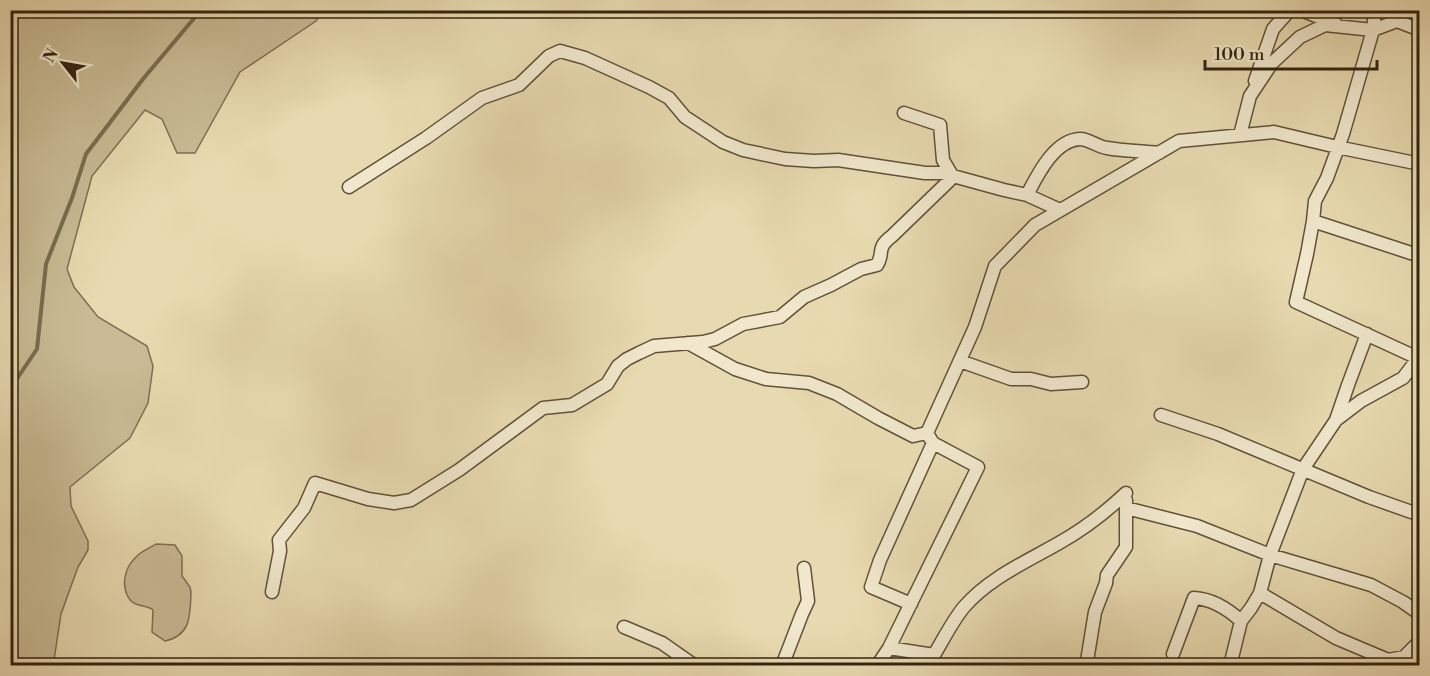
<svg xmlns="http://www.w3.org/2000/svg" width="1430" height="676" viewBox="0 0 1430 676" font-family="'Libre Bodoni',serif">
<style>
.green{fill:#c9bb95;stroke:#7e7053;stroke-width:1.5}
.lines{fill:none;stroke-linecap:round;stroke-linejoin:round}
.stream{stroke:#7a6c50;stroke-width:4}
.street-casing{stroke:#605239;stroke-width:15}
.street{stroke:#f0e7cc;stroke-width:12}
</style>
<rect width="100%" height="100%" fill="#e8dab0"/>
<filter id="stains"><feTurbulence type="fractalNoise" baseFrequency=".00333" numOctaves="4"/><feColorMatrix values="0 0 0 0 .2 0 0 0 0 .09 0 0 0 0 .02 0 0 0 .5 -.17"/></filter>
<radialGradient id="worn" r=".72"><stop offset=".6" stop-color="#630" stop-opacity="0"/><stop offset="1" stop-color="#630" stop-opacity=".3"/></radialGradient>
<!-- green -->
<path class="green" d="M 10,11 L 323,11 L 316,21 L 240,72 L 195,153 L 177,153 L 162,119 L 145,110 L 92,176 L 67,269 L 74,287 L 98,317 L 147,346 L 153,366 L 148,403 L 130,438 L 70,487 L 71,506 L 88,541 L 88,550 L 78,567 L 61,614 L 54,660 L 51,665 L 11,665 Z
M 156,544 L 175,545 L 182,556 L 182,576 L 190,587 L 191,592 C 190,614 192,635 165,641 L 152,632 L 153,610 C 147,605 137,607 131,601 C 120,588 124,568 136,557 C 141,551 150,548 156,544 Z"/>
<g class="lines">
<!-- stream -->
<path class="stream" d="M 10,389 L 37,349 L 46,264 L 72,198 L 86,154 L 143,79 L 201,10"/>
<defs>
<path id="street" d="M 1301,10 L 1336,24
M 1375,10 L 1373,30 L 1343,134 L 1327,178 L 1315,201 L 1313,221 L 1307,254 L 1296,302 L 1420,359
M 1255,81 L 1273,29 L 1290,10
M 1240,135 L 1250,96 L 1272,63 L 1300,37 L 1325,25 L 1373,30 L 1397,21 L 1420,30
M 349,187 L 426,138 L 482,98 L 519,85 L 549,56 L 560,51 L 585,58 L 649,87 L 669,98 L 685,117 L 723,142 L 743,150 L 785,159 L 814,161 L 838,160 L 925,173 L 942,173 L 1004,190 L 1027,195 L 1060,210
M 1027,195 C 1037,176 1054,140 1080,139 C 1089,139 1098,147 1107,148 C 1124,151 1141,151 1159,153
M 1313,221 L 1420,256
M 688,343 L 735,369 L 766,379 L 809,383 L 837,394 L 878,418 L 913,436 L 927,433
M 960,361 L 1011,379 L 1031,379 L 1051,384 L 1082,382
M 1161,415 L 1218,434 L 1369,497 L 1420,515
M 1336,420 L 1348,385 L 1367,334
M 1126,508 L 1197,526 L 1270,555 L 1371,585 L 1403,602 L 1420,614
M 272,592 L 280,551 L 279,540 L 304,508 L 315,483 L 368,499 L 394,503 L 411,500 L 459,470 L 543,408 L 572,405 L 607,384 L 618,366 L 627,359 L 639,353 L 654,346 L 703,342 L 715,339 L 743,324 L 780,317 L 804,297 L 831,285 L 861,269 L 877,265 C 885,252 875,249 892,236 L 953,177 L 943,160 L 940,125 L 904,113
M 1260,593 L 1336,638 L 1388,660 L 1404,657 L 1420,641
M 911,604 L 871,587 L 880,560 L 933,443
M 624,627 L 662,643 L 695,666
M 889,648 L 934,655 C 943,640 953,620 964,607 C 989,578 1026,562 1059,543 C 1084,529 1106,512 1126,493
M 1173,654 L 1194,598 C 1211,599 1228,609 1241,621
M 782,666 L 802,614 L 808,601 L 804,568
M 877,666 L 889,648 L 978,467 L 933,443 L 927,433 L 975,327 L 995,266 L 1035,225 L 1179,141 L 1274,132 L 1337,147 L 1420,164
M 1085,666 L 1087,661 L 1095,612 L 1106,583 L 1107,575 L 1126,547 L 1126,500
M 1230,666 L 1241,621 L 1251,608 L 1260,593 L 1270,555 L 1303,469 L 1336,420 L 1361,401 L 1403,378 L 1420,356"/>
</defs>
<!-- street casing -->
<use href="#street" class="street-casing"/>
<!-- street -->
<use href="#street" class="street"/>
</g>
<!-- margin -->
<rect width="1430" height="676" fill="none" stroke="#e8dab0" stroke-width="36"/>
<rect x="12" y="12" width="1406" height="652" fill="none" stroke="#332411" stroke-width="3"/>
<rect x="18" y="18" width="1394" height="640" fill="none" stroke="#332411" stroke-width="1.5"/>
<!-- north arrow -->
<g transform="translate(63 63) rotate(301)" stroke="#f0e7cc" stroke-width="4.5" paint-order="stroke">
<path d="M0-4.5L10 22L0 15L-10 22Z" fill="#332411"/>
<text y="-9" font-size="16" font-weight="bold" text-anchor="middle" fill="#332411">N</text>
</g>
<!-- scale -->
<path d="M1205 60v9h172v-9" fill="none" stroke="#332411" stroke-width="3"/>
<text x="1214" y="60" font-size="18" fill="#332411" stroke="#f0e7cc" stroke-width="4.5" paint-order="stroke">100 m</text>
<rect width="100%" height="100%" filter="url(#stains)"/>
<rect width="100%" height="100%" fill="url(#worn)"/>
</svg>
